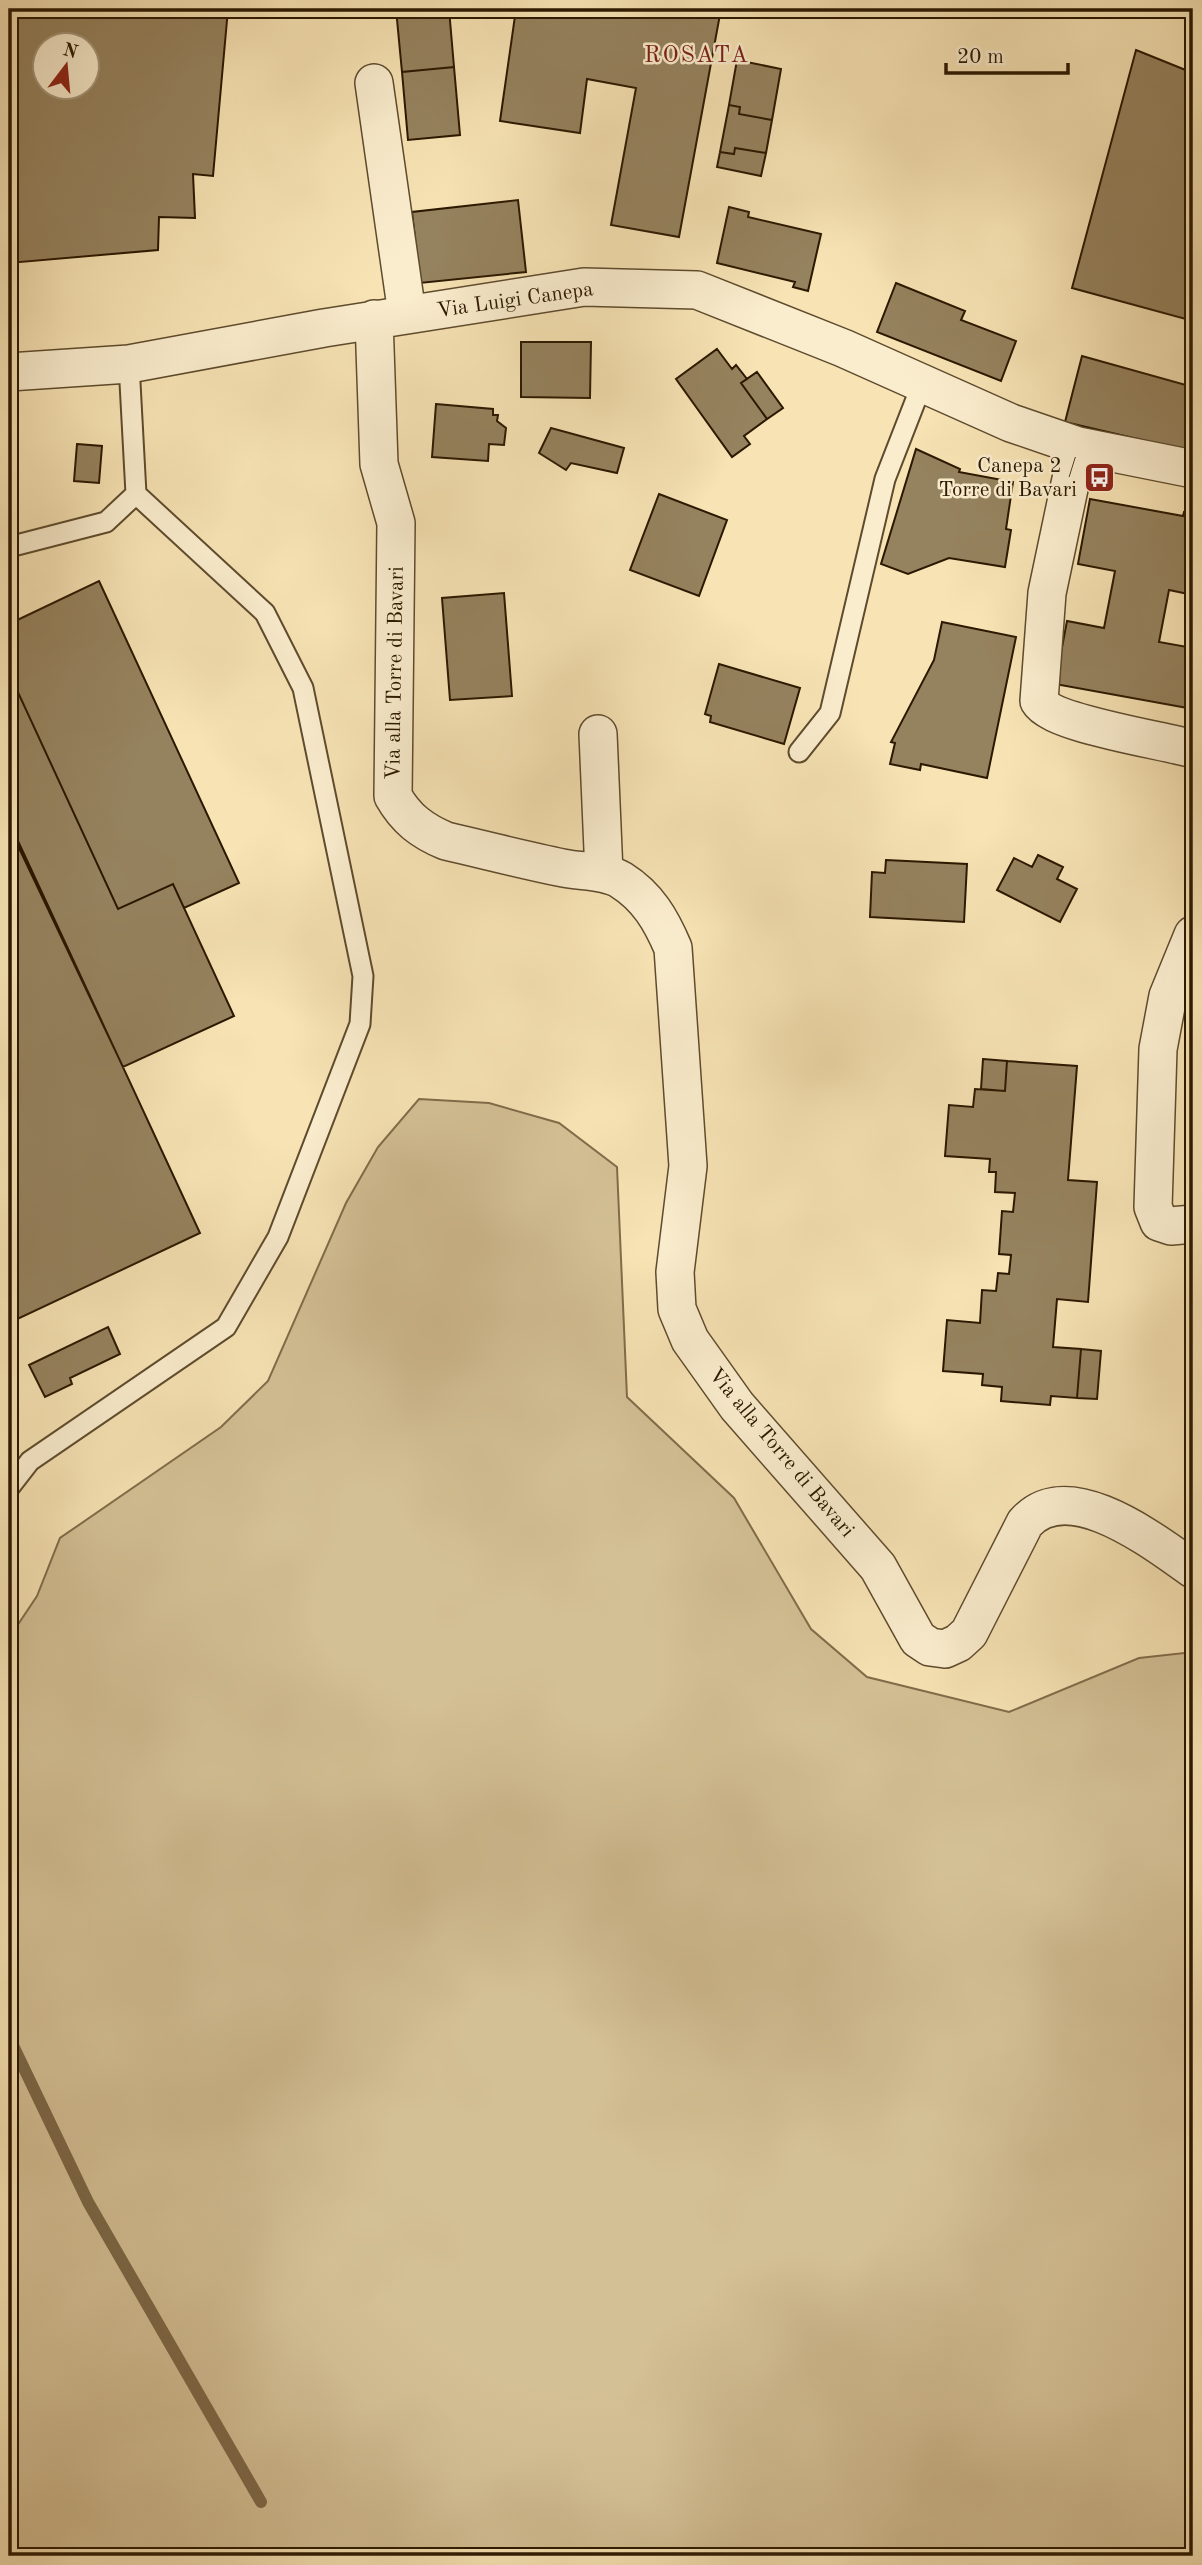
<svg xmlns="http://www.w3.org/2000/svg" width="1202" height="2565" viewBox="0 0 1202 2565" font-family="'Old Standard TT',serif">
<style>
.green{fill:#d4c095;stroke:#806c4a;stroke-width:2}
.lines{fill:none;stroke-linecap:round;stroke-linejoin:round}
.stream{stroke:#7c6847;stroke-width:12}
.building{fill:#95825e;stroke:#2b1800;stroke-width:2;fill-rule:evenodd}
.service-casing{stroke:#5e4b2d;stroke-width:23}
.minor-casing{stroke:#5e4b2d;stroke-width:40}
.service{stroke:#faedce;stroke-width:19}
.minor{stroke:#faedce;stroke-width:37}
.labels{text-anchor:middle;stroke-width:5;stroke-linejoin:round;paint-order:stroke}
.street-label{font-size:21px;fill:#2b1800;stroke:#faedce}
.poi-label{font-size:21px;fill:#2b1800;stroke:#faedce;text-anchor:end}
.neighbourhood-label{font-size:23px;letter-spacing:2px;fill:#7a1f14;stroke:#faedce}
</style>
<rect width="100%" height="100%" fill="#f7e3b4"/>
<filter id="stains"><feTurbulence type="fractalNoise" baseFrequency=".00286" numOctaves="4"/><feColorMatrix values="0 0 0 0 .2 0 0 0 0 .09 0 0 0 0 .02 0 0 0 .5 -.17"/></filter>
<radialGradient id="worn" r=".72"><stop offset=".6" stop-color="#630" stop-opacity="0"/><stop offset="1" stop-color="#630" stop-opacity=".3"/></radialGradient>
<!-- green -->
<path class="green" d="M 419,1099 L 489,1103 L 559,1123 L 617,1167 L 627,1397 L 734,1498 L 811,1629 L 867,1677 L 1009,1712 L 1139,1658 L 1193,1652 L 1193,2556 L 9,2556 L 9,1638 L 37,1596 L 60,1538 L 221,1427 L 268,1381 L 346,1203 L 378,1147 Z"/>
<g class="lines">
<!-- stream -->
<path class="stream" d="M 9,2037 L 88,2202 L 261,2502"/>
</g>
<!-- building -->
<path class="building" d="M 9,9 L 228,9 L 213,176 L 193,174 L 195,218 L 159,217 L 158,250 L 9,263 ZM 46,46 L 88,46 L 88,88 L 46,88 Z
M 396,9 L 449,9 L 454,67 L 402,72 Z
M 516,9 L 721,9 L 679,237 L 611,225 L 636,88 L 587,79 L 580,133 L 500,121 Z
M 1136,50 L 1193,73 L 1193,321 L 1072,288 Z
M 737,60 L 781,69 L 772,120 L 739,114 L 740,107 L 729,105 Z
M 454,67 L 460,135 L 408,140 L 402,72 Z
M 729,105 L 740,107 L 739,114 L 772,120 L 766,153 L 735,148 L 734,154 L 720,152 Z
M 735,148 L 766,153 L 761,176 L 717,167 L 720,152 L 734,154 Z
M 518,200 L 526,272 L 420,283 L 412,212 Z
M 729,207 L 749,212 L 748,217 L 821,234 L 808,291 L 793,287 L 795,282 L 717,263 Z
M 896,283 L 965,311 L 961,320 L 1016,341 L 1001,381 L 877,332 Z
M 521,342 L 591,342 L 590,398 L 521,397 Z
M 717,349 L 732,369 L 736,365 L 747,379 L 741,383 L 767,419 L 744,436 L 750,444 L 732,457 L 676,379 Z
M 1082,356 L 1193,387 L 1193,452 L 1065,422 Z
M 757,372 L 783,408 L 767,419 L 741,383 Z
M 436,404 L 493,409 L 493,415 L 498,415 L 497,421 L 506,428 L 504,445 L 489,444 L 488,461 L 432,457 Z
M 551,428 L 624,448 L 617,473 L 571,463 L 566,470 L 539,453 Z
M 77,444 L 102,446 L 99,483 L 74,481 Z
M 916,449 L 960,469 L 959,472 L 1013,482 L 1006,529 L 1011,530 L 1005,567 L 949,558 L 908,574 L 881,564 Z
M 659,494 L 727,520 L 699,596 L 630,570 Z
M 1090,499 L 1183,516 L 1184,512 L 1193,514 L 1193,595 L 1169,590 L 1159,642 L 1193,648 L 1193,709 L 1055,684 L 1067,621 L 1104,628 L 1115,571 L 1078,564 Z
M 99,581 L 239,883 L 184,908 L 173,884 L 118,909 L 16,688 L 9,692 L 9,624 Z
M 504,593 L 512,696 L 450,700 L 442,598 Z
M 942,622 L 1016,637 L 987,778 L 921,764 L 920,770 L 890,764 L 895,743 L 891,742 L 934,660 Z
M 719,664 L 800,688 L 784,744 L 710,722 L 711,716 L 705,714 Z
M 16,688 L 118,909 L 173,884 L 234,1016 L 123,1067 L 9,827 L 9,692 Z
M 11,826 L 200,1233 L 9,1323 L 9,827 Z
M 1038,855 L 1063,867 L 1057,879 L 1077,889 L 1060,922 L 997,890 L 1014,858 L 1032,867 Z
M 886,860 L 967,864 L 964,922 L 870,917 L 872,872 L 885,873 Z
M 983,1059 L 1007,1061 L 1005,1091 L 981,1089 Z
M 1007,1061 L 1077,1066 L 1068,1180 L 1097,1182 L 1088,1302 L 1057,1299 L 1053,1347 L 1081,1349 L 1077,1398 L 1051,1396 L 1050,1405 L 1001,1401 L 1002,1387 L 982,1385 L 983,1374 L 943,1371 L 947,1320 L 980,1323 L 982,1290 L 996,1291 L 998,1273 L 1009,1274 L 1011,1255 L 999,1254 L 1002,1211 L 1013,1212 L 1015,1193 L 995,1192 L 996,1172 L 989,1172 L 990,1159 L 945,1156 L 949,1105 L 973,1107 L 975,1089 L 1005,1091 Z
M 108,1327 L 120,1354 L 70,1378 L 72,1384 L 45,1397 L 29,1365 Z
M 1081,1349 L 1101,1351 L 1097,1399 L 1077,1398 Z"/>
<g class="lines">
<defs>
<path id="service" d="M 9,547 L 106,522 L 136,494 L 129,364
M 799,752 L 830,713 L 885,479 L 922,384
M 9,1488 L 30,1461 L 226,1327 L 278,1237 L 360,1024 L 363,976 L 303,688 L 265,613 L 136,494"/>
<path id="minor" d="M 374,83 L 407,314
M 374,319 L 379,464 L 396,523 L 393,796 C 406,819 422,831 446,841 C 485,850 524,860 563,868 C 582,872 604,870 621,880 C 648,897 661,920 673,948 L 688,1166 L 675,1272 L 677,1309 L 690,1340 L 737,1406 L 878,1567 L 918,1639 L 930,1647 L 945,1649 L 958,1643 L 969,1633 L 1025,1523 C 1068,1474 1154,1542 1193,1569
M 9,372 L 129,364 L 324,328 L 584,287 L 697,290 L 843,348 L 1011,423 L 1078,446 L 1193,469
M 1078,446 L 1047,593 L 1039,701 C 1052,724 1163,740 1193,749
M 598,734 L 604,873
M 1193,935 L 1168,996 L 1158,1049 L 1153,1207 L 1159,1222 L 1171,1226 L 1193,1224"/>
</defs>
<!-- service casing -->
<use href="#service" class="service-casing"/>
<!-- minor casing -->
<use href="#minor" class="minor-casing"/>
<!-- service -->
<use href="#service" class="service"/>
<!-- minor -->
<use href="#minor" class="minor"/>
</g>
<!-- icons -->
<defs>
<symbol id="bus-square" viewBox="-11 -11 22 22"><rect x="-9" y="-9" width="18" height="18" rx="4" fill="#8f2418" stroke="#faedce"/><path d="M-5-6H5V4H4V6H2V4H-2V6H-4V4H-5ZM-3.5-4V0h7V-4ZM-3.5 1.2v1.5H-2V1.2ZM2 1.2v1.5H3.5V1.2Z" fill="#fff"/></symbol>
</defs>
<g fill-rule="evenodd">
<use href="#bus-square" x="1082" y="460" width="35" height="35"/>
</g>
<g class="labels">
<!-- street labels -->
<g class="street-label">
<text transform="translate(515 299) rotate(-8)" y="7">Via Luigi Canepa</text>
<text transform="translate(394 673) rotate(-89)" y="7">Via alla Torre di Bavari</text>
<text transform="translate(782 1452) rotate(50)" y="7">Via alla Torre di Bavari</text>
</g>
<!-- poi labels -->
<g class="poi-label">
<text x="1077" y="472">Canepa 2 /<tspan x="1077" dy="24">Torre di Bavari</tspan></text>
</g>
<!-- neighbourhood labels -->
<g class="neighbourhood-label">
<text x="697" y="62">ROSATA</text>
</g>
</g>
<!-- margin -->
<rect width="1202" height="2565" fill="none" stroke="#f7e3b4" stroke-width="35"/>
<rect x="10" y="10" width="1181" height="2544" fill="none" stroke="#2b1800" stroke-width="3.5"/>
<rect x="18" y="18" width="1167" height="2530" fill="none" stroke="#2b1800" stroke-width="2"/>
<!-- north arrow -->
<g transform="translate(66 66) rotate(16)"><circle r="33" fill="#faedce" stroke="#a7987c" stroke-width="2"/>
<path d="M0-5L12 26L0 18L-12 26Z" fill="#8f2418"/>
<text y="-10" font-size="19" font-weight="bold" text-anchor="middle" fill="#2b1800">N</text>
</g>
<!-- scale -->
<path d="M946 63v10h122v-10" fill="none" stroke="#2b1800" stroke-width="3.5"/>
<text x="957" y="63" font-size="21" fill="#2b1800" stroke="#faedce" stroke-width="5" paint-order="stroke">20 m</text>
<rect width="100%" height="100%" filter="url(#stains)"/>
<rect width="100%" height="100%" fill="url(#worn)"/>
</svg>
